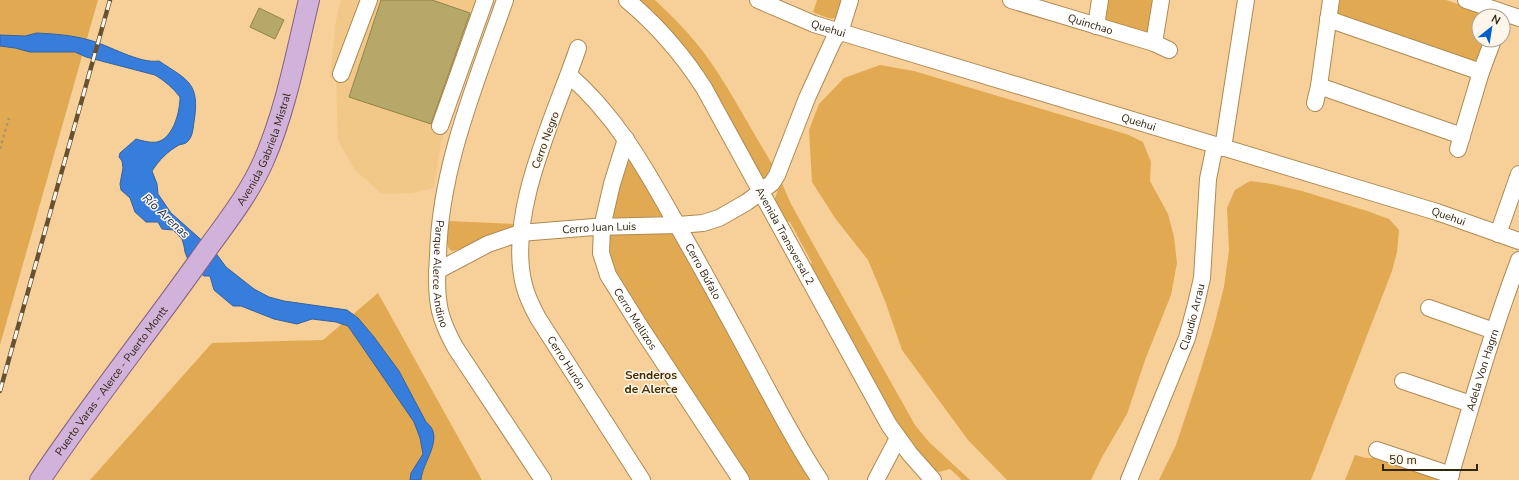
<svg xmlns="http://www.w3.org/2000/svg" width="1519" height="480" viewBox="0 0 1519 480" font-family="'Nunito Sans',sans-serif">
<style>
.built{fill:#f2c889}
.green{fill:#e1aa52}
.water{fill:#377ddb;stroke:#36639e}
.building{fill:#b6a869;stroke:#928446}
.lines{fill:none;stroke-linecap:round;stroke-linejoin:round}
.minor-casing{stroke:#ae8a54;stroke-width:18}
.major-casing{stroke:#856084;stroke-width:22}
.path{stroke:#b29468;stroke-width:2.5;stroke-dasharray:3 3;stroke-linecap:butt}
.minor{stroke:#fff;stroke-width:16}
.major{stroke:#d0b2db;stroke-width:20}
.rail-casing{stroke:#665232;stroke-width:4.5}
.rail{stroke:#fef6eb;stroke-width:3;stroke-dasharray:9;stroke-linecap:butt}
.labels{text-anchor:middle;stroke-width:3;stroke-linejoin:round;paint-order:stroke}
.street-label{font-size:11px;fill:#33250e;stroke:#fef6eb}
.water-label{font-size:12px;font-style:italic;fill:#132e54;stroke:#fef6eb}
.neighbourhood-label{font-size:12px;font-weight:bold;fill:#462e01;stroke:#fef6eb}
</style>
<rect width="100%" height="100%" fill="#f6d098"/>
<!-- built -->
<path class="built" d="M 341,0 L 488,0 L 442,135 L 434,188 L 412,193 L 382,194 L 355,170 L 338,140 L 336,79 L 330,77 L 336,21 Z"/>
<!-- green -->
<path class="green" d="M 0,0 L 98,0 L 0,345 Z
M 640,0 L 655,0 C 673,17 690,34 705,54 C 731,90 751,130 774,167 L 767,180 L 760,177 L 658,19 Z
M 817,0 L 845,0 C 836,24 835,21 813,12 Z
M 1104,0 L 1158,0 L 1153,36 L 1105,25 Z
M 1336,0 L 1446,0 L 1492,16 L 1479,16 L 1479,40 L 1489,40 L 1479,64 L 1341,19 L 1334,11 Z
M 880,65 L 914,71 L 1129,135 L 1143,142 L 1151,162 L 1150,181 L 1168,214 L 1174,237 L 1177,263 L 1171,295 L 1145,360 L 1127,414 L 1101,459 L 1091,480 L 1007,480 L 968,440 L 902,350 L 885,301 L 868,260 L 835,218 L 812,182 L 809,130 L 819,104 L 844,78 Z
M 626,151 L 666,216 L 610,220 Z
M 781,181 L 791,204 L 817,251 L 915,425 L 929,442 L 970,480 L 960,480 L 961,479 L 950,469 L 939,472 L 934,470 L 909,443 L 873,384 L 809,266 L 812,263 L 790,222 L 785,221 L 774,201 Z
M 1250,181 L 1272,184 L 1302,191 L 1367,211 L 1389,219 L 1399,230 L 1397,252 L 1392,271 L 1311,480 L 1159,480 L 1176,445 L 1195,388 L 1213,330 L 1224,287 L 1229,250 L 1227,208 L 1235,190 Z
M 448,221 L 516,224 L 518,225 L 463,249 L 452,251 C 443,246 447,230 448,221 Z
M 672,231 L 816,480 L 747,480 L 611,276 L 603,250 L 611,232 Z
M 378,293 L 482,480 L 90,480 L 212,343 L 323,340 Z
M 1355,455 L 1366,458 L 1380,458 L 1436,477 L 1439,480 L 1345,480 Z"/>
<!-- water -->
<path class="water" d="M 37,33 C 54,34 72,35 89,40 C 109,45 139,64 159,61 C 189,81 200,83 194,122 C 193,128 193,137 187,142 C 185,144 182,144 179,145 C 168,151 159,160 152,171 L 157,184 L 158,194 L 171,213 L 215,252 L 226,267 L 254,289 L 269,297 L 284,301 L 347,310 L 358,318 L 374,337 L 399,371 L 426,422 C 446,437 422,462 421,480 L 410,480 L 411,473 L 423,454 L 420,438 L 414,422 L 348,326 L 336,322 L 312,319 L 297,324 L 274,319 L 241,306 L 233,306 L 214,290 L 210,276 L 204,276 L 190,265 L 185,252 L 184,246 L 182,239 L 173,230 L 162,229 L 158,222 L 146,222 L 135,212 L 130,198 L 121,190 L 120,184 L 123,168 L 122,161 L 119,157 L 120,153 L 136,139 C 143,141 154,144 160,141 C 174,135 180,111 180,97 C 173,88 165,81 155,75 L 86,57 L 75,52 L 30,52 L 15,48 L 0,46 L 0,35 L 25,36 Z"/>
<!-- building -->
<path class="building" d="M 381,0 L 432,0 L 470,13 L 431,124 L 349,97 Z
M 259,8 L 284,20 L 275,39 L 250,27 Z"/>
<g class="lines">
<defs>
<g id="minor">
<path id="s1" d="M 505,0 C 476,83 440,167 438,256 C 437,274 436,293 440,311 C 443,324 449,336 455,347 L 543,480"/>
<path id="s2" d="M 627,0 C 658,26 683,55 704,88 L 889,425 L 910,454 L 933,480"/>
<path id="s3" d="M 758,0 L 814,24 L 1437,212 L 1519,241"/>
<path id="s4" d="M 1011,0 L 1154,43 L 1169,50"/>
<path d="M 1466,0 L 1519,18"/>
<path d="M 1328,19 L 1481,72"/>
<path d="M 1096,26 L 1100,0"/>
<path d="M 1154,43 L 1161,0"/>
<path id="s5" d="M 578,48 C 555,116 506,213 524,285 C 527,297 532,307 538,318 L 642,480"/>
<path d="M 341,74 L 369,0"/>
<path id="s6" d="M 569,75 C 614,114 643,164 672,216 C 704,271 734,327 764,383 C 782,416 799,449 820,480"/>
<path d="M 1319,86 L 1462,136"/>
<path d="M 1315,103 L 1319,86 L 1331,0"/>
<path d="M 440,126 L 485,0"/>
<path id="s7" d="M 626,139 L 612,184 L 602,227 L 601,253 L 608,275 L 641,328 L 741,480"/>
<path d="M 1223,148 L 1246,0"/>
<path d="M 1458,149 L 1481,72 L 1493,40"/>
<path d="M 1498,234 L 1519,174"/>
<path id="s8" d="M 437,271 L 488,244 L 520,233 L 594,227 L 678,225 L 703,223 L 719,218 L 747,202 L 772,183 L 777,175 L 807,98 L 828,52 L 834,39 L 840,32 L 850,0"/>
<path d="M 1429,308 L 1494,331"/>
<path d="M 1403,381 L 1471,404"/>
<path d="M 1377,450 L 1451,475"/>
<path d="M 876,480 L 898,438"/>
<path id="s9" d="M 1129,480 L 1187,338 L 1196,304 L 1202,278 L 1208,179 L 1215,145"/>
<path id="s10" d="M 1449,480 C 1471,406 1492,332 1519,260"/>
</g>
<g id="major">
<path id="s11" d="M 40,480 C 90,405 146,335 198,262 C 221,229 248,197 264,160 C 286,109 296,54 309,0"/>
</g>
</defs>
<!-- minor casing -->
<use href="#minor" class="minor-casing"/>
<!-- major casing -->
<use href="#major" class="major-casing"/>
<!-- path -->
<path class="path" d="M 0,149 L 9,118"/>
<!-- minor -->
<use href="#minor" class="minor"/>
<!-- major -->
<use href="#major" class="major"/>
<defs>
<path id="rail" d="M 0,391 L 110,0"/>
</defs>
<!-- rail casing -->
<use href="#rail" class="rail-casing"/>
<!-- rail -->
<use href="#rail" class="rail"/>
</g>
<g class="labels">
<!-- street labels -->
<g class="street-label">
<text dy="4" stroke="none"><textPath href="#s4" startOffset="83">Quinchao</textPath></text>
<text dy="4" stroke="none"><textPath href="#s3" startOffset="76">Quehui</textPath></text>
<text dy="4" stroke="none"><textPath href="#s3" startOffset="400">Quehui</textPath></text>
<text transform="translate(545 140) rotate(-70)" y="4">Cerro Negro</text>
<text dy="4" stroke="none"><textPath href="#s11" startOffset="401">Avenida Gabriela Mistral</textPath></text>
<text dy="4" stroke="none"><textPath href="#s3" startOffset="724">Quehui</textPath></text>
<text dy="4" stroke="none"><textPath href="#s8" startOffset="171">Cerro Juan Luis</textPath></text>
<text dy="4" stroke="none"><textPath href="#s2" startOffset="286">Avenida Transversal 2</textPath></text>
<text dy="4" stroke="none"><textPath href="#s6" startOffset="239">Cerro Búfalo</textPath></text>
<text dy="4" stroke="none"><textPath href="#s1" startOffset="284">Parque Alerce Andino</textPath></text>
<text dy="4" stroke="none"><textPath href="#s9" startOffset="175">Claudio Arrau</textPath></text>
<text dy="4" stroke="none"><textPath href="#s7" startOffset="192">Cerro Mellizos</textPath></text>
<text dy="4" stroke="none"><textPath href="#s5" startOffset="335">Cerro Hurón</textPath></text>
<text dy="4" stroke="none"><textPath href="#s10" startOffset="115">Adela Von Hagrn</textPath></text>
<text dy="4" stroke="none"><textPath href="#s11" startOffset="122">Puerto Varas - Alerce - Puerto Montt</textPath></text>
</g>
<!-- water labels -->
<g class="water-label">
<text transform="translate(166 216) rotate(43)" y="4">Río Arenas</text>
</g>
<!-- neighbourhood labels -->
<g class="neighbourhood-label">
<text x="651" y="379">Senderos<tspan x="651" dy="14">de Alerce</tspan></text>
</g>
</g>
<!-- north arrow -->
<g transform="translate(1491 28) rotate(30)"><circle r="19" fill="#fef6eb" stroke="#ada293"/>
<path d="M0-3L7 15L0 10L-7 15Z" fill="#005fc8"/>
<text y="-6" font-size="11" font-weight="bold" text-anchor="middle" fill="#33250e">N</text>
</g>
<!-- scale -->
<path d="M1383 464v6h94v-6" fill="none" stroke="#33250e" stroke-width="2"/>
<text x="1389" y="464" font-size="12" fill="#33250e" stroke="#fef6eb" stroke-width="3" paint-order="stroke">50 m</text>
</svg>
